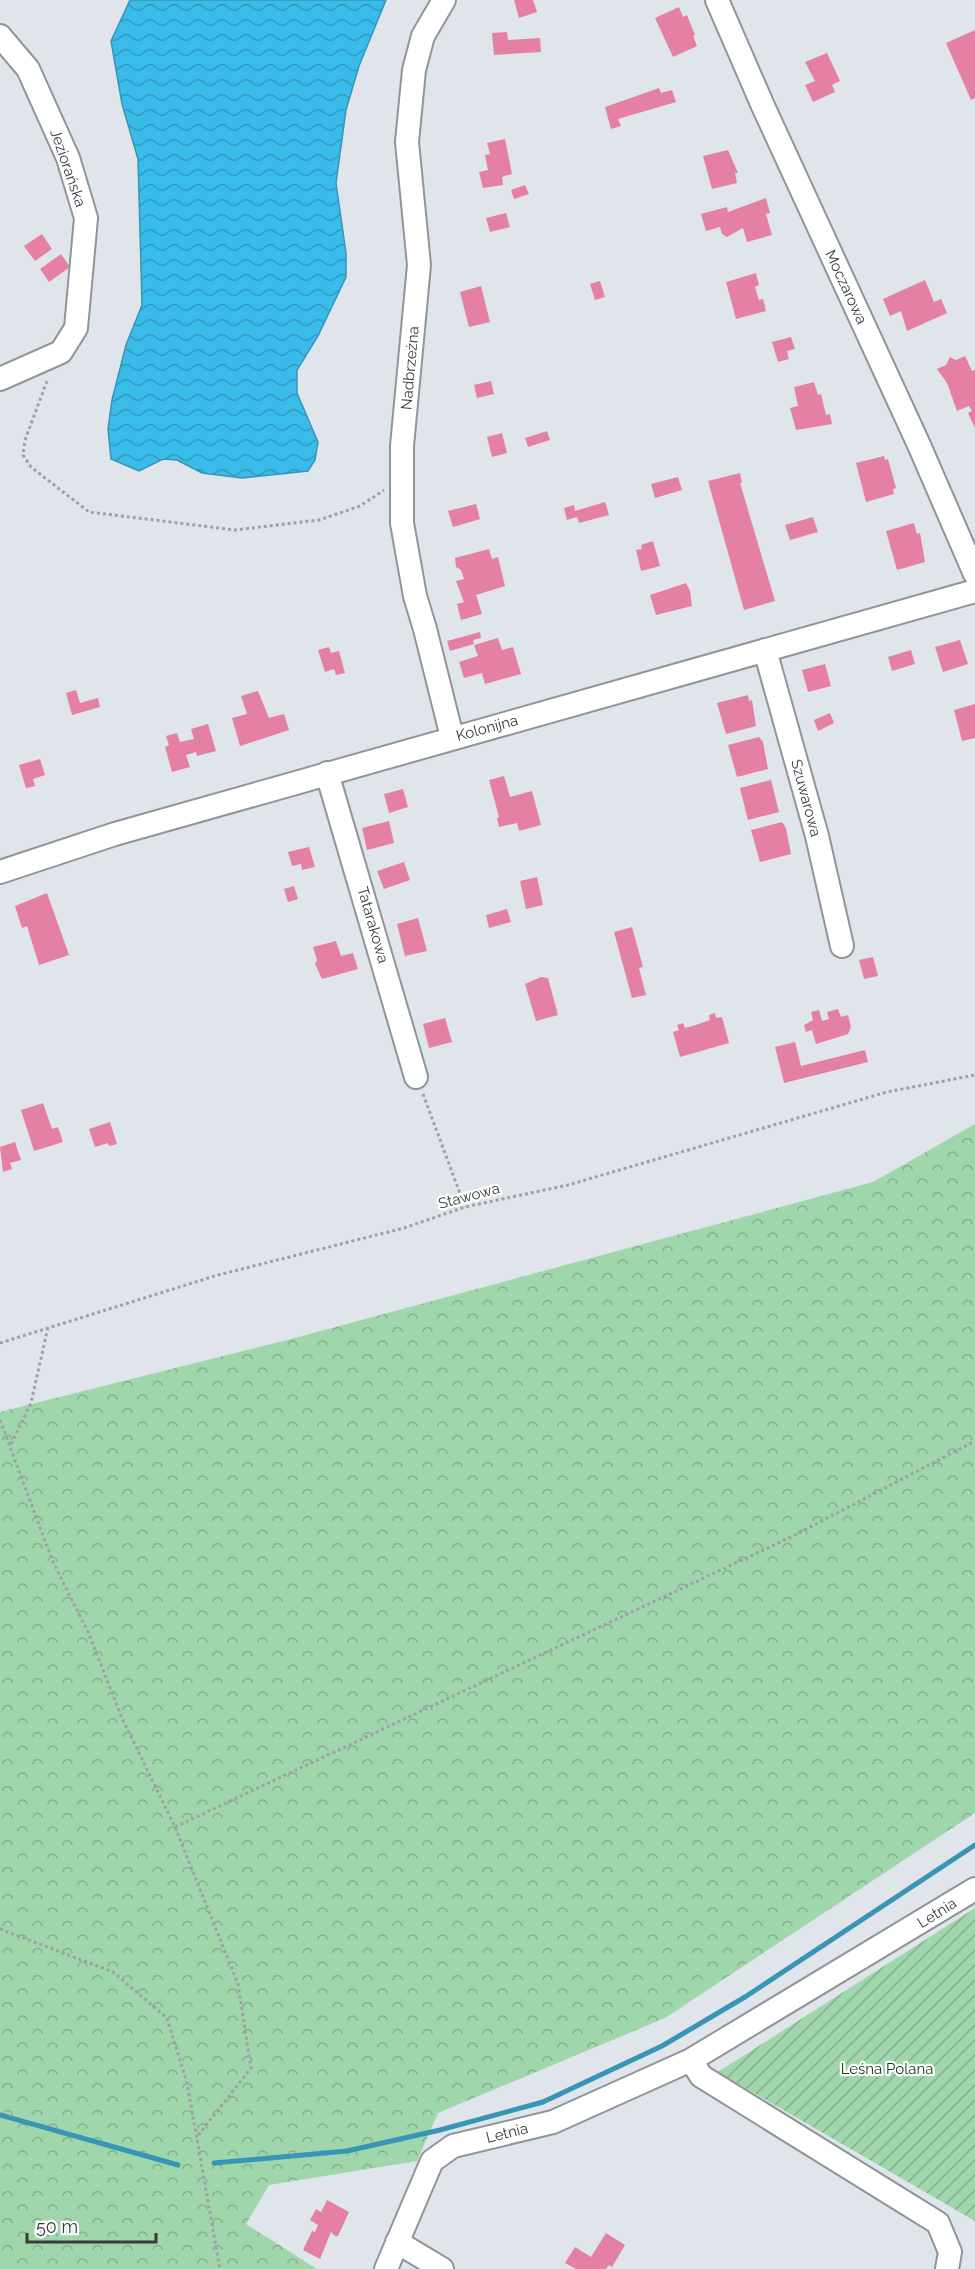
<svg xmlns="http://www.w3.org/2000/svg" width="975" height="2269" viewBox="0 0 975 2269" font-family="Raleway,sans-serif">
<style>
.forest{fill:url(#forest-crowns)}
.garden{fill:url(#garden-furrows)}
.water{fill:url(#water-waves);stroke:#3995b6;stroke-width:1.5}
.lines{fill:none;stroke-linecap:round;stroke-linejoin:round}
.stream{stroke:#3995b6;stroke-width:5}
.building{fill:#e380a3}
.minor-casing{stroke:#90959a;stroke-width:26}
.path{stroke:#9da1a5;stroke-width:3;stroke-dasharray:3 3;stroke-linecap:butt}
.minor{stroke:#fff;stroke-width:22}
.labels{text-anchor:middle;stroke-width:4.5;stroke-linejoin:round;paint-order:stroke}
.street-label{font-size:15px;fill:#393b3d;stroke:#fff}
.park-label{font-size:15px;fill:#11351b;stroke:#fff}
</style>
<defs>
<pattern id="forest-crowns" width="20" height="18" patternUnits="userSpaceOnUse" patternTransform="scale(1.5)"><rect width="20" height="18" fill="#a0d6ab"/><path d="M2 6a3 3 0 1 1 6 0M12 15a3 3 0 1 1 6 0" fill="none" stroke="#83af8c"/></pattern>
<pattern id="garden-furrows" width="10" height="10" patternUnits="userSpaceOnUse" patternTransform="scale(1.5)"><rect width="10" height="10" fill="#a0d6ab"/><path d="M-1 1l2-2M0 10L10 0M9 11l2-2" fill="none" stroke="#83af8c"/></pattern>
<pattern id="water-waves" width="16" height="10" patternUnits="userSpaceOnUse" patternTransform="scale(1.5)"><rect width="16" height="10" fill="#39bcea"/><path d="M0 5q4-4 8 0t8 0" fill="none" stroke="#319abf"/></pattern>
</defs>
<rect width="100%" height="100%" fill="#dfe5ea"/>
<!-- forest -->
<path class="forest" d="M 975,1124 L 975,1813 L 665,2018 L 438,2113 L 417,2161 L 269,2185 L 246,2224 L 317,2269 L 0,2269 L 0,1412 L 291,1339 L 873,1182 Z"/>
<!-- garden -->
<path class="garden" d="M 975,1908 L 975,2221 L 718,2072 Z"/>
<!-- water -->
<path class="water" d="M 130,0 L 386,0 L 359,66 L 346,110 L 336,183 L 346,253 L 346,277 L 318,336 L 297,370 L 297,393 L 318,442 L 315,460 L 308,471 L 242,478 L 202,473 L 177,460 L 163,459 L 139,471 L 111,459 L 108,429 L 112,400 L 126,345 L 142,305 L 138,159 L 122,104 L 111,41 Z"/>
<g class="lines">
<!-- stream -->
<path class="stream" d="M 0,2115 L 178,2165
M 214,2163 L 347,2151 L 440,2130 L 543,2102 L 662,2046 L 745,1997 L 975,1845"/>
</g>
<!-- building -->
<path class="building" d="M 514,0 L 533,0 L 537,12 L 519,18 Z
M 679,7 L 683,17 L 687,15 L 695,35 L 693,36 L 697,46 L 673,57 L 655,18 Z
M 975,30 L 975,98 L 971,100 L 946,43 Z
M 507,32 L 508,40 L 540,38 L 541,52 L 494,55 L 492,33 Z
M 827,53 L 840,81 L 832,85 L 835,92 L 813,102 L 805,85 L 815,81 L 805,62 Z
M 659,88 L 661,93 L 672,90 L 676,102 L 618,119 L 621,126 L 611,129 L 605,107 Z
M 505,139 L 512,174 L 502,177 L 503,185 L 483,188 L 479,172 L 488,170 L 485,155 L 490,154 L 487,143 Z
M 728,150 L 738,173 L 735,173 L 737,183 L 712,189 L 703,156 Z
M 525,185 L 529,194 L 514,199 L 511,190 Z
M 766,198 L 770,213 L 766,214 L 772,235 L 747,242 L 743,228 L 727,237 L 722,234 L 720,227 L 706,231 L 701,214 L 727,207 L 728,212 Z
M 506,213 L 510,227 L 490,232 L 486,218 Z
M 42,234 L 52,249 L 35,261 L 24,246 Z
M 61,254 L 70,267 L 49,282 L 40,269 Z
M 756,273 L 759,285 L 755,287 L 759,300 L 763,299 L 766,311 L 736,319 L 726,282 Z
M 925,280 L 934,302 L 941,299 L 947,313 L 907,331 L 901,311 L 890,316 L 883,299 Z
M 600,281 L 605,297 L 595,300 L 590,284 Z
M 481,286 L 490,322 L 469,327 L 460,292 Z
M 791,337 L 795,349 L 787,351 L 789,359 L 778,362 L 772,342 Z
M 965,356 L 972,371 L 975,370 L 975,428 L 968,413 L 972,411 L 969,406 L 957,411 L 947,383 L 937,369 L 946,365 L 950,357 L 956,360 Z
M 491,381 L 494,394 L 477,398 L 474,385 Z
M 814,382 L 818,395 L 821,394 L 826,415 L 830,414 L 832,424 L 796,430 L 790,408 L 798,406 L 794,387 Z
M 547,431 L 550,440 L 528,447 L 525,438 Z
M 502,433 L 507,453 L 492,457 L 487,437 Z
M 884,456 L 885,460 L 888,459 L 896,488 L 893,489 L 894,494 L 866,502 L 856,463 Z
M 740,473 L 742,483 L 740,483 L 775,601 L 744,610 L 708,481 Z
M 678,477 L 682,490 L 655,498 L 651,484 Z
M 605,502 L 609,515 L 579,523 L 577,517 L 567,520 L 564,508 L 574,505 L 575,511 Z
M 476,504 L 480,519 L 453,527 L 448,511 Z
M 813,517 L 818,532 L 790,540 L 785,525 Z
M 914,523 L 917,534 L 920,533 L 925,562 L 897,570 L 886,531 Z
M 653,541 L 660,566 L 641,571 L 636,550 L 642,549 L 641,545 Z
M 489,549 L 492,559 L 498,557 L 505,586 L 476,595 L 482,614 L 461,620 L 457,604 L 464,602 L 456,581 L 464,579 L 461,570 L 456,567 L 455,558 Z
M 686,583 L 690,591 L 692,606 L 656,615 L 650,595 Z
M 480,632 L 481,638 L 473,640 L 474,644 L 450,651 L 447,641 Z
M 498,638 L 502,650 L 513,647 L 521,674 L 485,684 L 482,673 L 464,678 L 459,662 L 478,656 L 474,645 Z
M 960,640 L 968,664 L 943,672 L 935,647 Z
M 329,647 L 331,653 L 339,651 L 345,673 L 336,675 L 334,669 L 325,672 L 318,650 Z
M 911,650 L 915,664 L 892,671 L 888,657 Z
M 825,664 L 831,686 L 808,692 L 802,670 Z
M 76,690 L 80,703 L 98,698 L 100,707 L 72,715 L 66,693 Z
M 258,691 L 269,718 L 284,714 L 289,730 L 240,746 L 232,718 L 247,714 L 241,696 Z
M 748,695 L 749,701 L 752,700 L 756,726 L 726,734 L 717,703 Z
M 975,704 L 975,738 L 962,741 L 954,710 Z
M 830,713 L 834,723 L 818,731 L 814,720 Z
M 208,724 L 216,751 L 197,756 L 196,752 L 186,755 L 190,767 L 172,772 L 165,747 L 169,745 L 166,736 L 177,733 L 180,742 L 194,739 L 191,729 Z
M 759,737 L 763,742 L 768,769 L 737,777 L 728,745 Z
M 40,759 L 45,775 L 33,779 L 35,786 L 26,788 L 19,765 Z
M 504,776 L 510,797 L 532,791 L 541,825 L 519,831 L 517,823 L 499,827 L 497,818 L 499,817 L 489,780 Z
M 771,780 L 779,812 L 748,820 L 740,788 Z
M 403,789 L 408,807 L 389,813 L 384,794 Z
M 389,821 L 394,843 L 367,850 L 362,828 Z
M 782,822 L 786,828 L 791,854 L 760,862 L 751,830 Z
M 309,847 L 315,867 L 302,870 L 301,864 L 292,866 L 288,852 Z
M 404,862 L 410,880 L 384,889 L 377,871 Z
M 537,877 L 543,905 L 526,909 L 520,881 Z
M 294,886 L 298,899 L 288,902 L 284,889 Z
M 47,893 L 69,955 L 39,965 L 27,926 L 22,928 L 15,906 Z
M 507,909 L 511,922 L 489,928 L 486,915 Z
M 418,918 L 427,951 L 405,956 L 397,924 Z
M 632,927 L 643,967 L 639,968 L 646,995 L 632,998 L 614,932 Z
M 336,941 L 341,956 L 353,953 L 358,969 L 322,979 L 315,964 L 317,960 L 313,947 Z
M 873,957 L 878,976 L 864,979 L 859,960 Z
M 541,977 L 548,978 L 558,1015 L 536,1021 L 525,984 Z
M 838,1009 L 841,1017 L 848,1015 L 851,1027 L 848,1034 L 816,1044 L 812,1030 L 806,1032 L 804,1025 L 813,1020 L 811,1012 L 819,1010 L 822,1021 L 829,1019 L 827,1012 Z
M 715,1013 L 716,1018 L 722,1017 L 729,1043 L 680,1057 L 673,1032 L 679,1030 L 677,1025 L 683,1023 L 685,1028 L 696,1025 L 710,1020 L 709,1015 Z
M 445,1018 L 452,1042 L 429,1048 L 423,1024 Z
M 795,1042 L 801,1066 L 865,1050 L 868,1062 L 784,1083 L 775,1047 Z
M 43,1103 L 52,1129 L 58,1127 L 63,1142 L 34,1151 L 21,1110 Z
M 110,1122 L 117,1144 L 109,1146 L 108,1143 L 95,1147 L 89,1129 Z
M 15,1142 L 21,1160 L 10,1163 L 12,1169 L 3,1172 L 0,1147 Z
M 327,2200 L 349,2212 L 338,2236 L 335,2236 L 331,2232 L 320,2259 L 303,2250 L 312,2231 L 315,2232 L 318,2225 L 310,2220 L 316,2209 L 321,2212 Z
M 606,2233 L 625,2245 L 612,2267 L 609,2265 L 606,2269 L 576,2269 L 565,2263 L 575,2247 L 591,2257 Z"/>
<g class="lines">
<defs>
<path id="minor" d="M 444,0 L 423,36 L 414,70 L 407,142 L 419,265 L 402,446 L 402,523 L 415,596 L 425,629 L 452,737
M 717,0 L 763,106 L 919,445 L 975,574
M 0,36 L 28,69 L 68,158 L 86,218 L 76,328 L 61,352 L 0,379
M 765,650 L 817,836 L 842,946
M 327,773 L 416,1077
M 0,872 L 115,834 L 975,591
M 691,2060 L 701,2076 L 938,2223 L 950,2252 L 947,2269
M 397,2242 L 442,2269
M 386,2269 L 432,2161 L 453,2146 L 553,2122 L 691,2060 L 975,1889"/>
</defs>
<!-- minor casing -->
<use href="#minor" class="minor-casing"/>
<!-- path -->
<path class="path" d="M 47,381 L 25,440 L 23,455 L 31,467 L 89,512 L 235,530 L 319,520 L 360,506 L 384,490
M 423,1094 L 465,1207
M 0,1343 L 218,1275 L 404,1228 L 465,1207 L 568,1185 L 887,1092 L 975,1075
M 0,1420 L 53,1562 L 88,1632 L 122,1718 L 175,1827 L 238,1984 L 251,2068 L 196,2138
M 11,1444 L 31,1403 L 48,1327
M 175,1827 L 793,1536 L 975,1441
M 0,1929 L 113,1972 L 167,2018 L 187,2083 L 220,2269"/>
<!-- minor -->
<use href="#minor" class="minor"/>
</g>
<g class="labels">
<!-- street labels -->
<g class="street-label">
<text transform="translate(68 168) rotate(71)" y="5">Jeziorańska</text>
<text transform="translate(846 287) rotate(65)" y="5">Moczarowa</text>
<text transform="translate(410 368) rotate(-85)" y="5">Nadbrzeżna</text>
<text transform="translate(487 728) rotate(-15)" y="5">Kolonijna</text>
<text transform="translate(806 798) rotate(75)" y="5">Szuwarowa</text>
<text transform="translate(373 925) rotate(74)" y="5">Tatarakowa</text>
<text transform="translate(469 1196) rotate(-15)" y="5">Stawowa</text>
<text transform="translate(937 1913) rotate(-32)" y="5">Letnia</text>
<text transform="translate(507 2133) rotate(-14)" y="5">Letnia</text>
</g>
<!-- park labels -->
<g class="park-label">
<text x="887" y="2074">Leśna Polana</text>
</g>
</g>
<!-- scale -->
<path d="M27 2233v9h129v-9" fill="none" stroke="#393b3d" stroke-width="3"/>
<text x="36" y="2233" font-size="18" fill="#393b3d" stroke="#ffffff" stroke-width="4.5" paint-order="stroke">50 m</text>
</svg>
